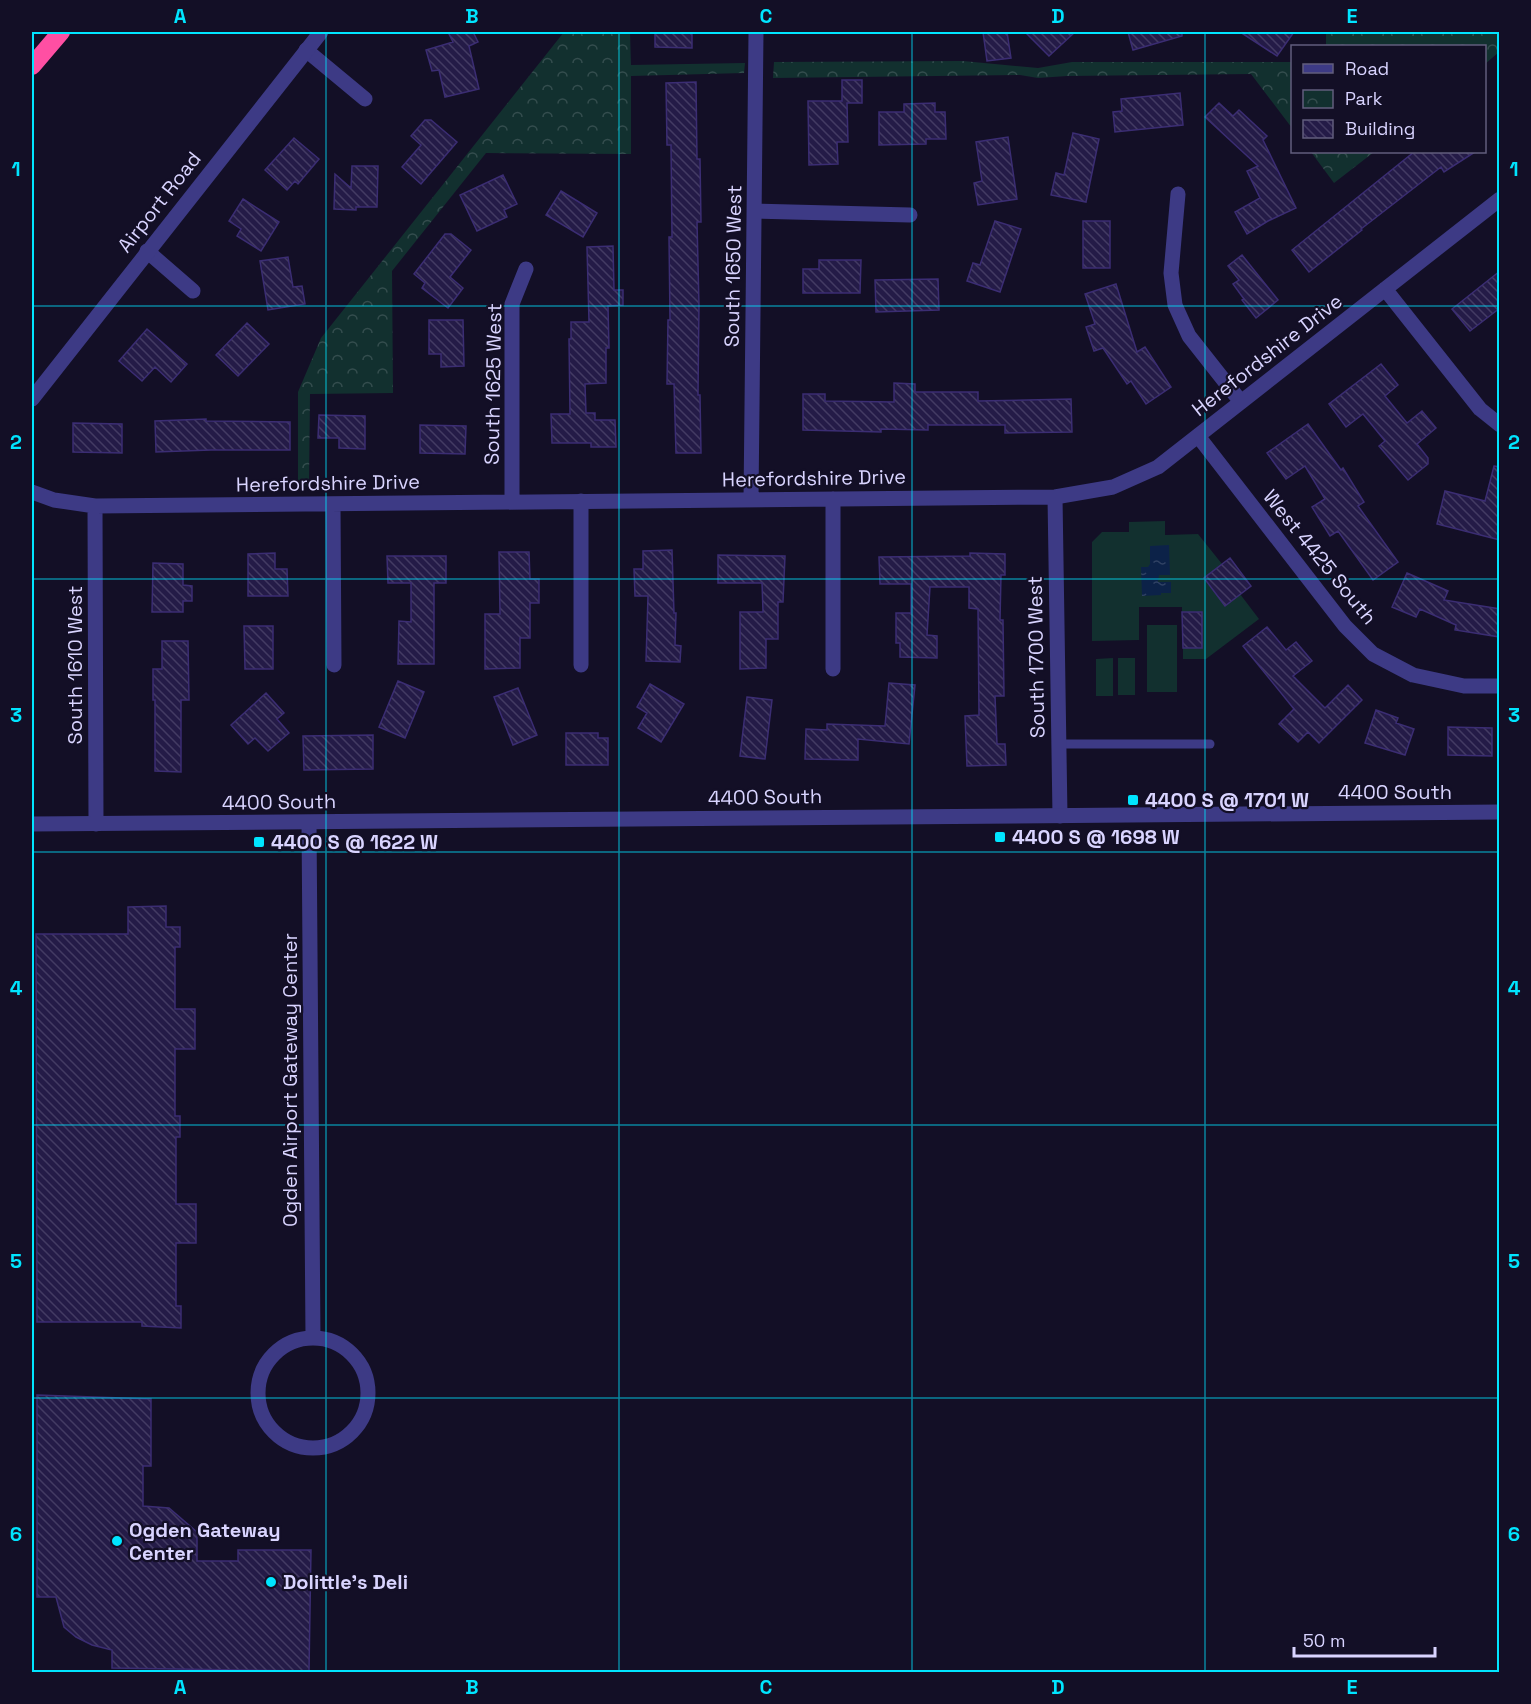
<svg xmlns="http://www.w3.org/2000/svg" width="1531" height="1704" viewBox="0 0 1531 1704" font-family="'Space Grotesk',sans-serif">
<style>
.grass{fill:#12302f}
.park{fill:url(#park-crowns)}
.water{fill:url(#water-ripples)}
.building{fill:url(#building-back-hatch);stroke:#3b2d73;stroke-width:1.5}
.lines{fill:none;stroke-linecap:round;stroke-linejoin:round}
.service{stroke:#3d3a85;stroke-width:9}
.minor{stroke:#3d3a85;stroke-width:15}
.tertiary{stroke:#3d3a85;stroke-width:15}
.motorway{stroke:#ff4fa3;stroke-width:18}
.grid{fill:none;stroke:#00e5ff;stroke-width:1.5;stroke-opacity:0.55}
.poi-dot{fill:#00e5ff;stroke:#130f26;stroke-width:2}
.labels{text-anchor:middle;stroke-width:4.5;stroke-linejoin:round;paint-order:stroke}
.street-label{font-size:20px;fill:#d9d4ff;stroke:#130f26}
.poi-label{font-size:20px;font-weight:bold;fill:#d9d4ff;stroke:#130f26;text-anchor:start}
.neatline{fill:none;stroke:#00e5ff;stroke-width:2}
.grid-label{font-size:20px;text-anchor:middle;font-weight:bold;fill:#00e5ff}
</style>
<defs>
<pattern id="park-crowns" width="20" height="18" patternUnits="userSpaceOnUse" patternTransform="scale(1.5)"><rect width="20" height="18" fill="#12302f"/><path d="M2 6a3 3 0 1 1 6 0M12 15a3 3 0 1 1 6 0" fill="none" stroke="#344d4e"/></pattern>
<pattern id="water-ripples" width="26" height="14" patternUnits="userSpaceOnUse" patternTransform="scale(1.5)"><rect width="26" height="14" fill="#0c2248"/><path d="M2 4q2-2 4 0t4 0M15 11q2-2 4 0t4 0" fill="none" stroke="#2f4163"/></pattern>
<pattern id="building-back-hatch" width="6" height="6" patternUnits="userSpaceOnUse" patternTransform="scale(1.5)"><rect width="6" height="6" fill="#241b47"/><path d="M-1 5l2 2M0 0l6 6M5-1l2 2" fill="none" stroke="#433b63"/></pattern>
</defs>
<rect width="100%" height="100%" fill="#130f26"/>
<!-- grass -->
<path class="grass" d="M 1165,521 L 1165,535 L 1198,534 L 1222,564 L 1204,578 L 1225,605 L 1240,594 L 1259,619 L 1206,659 L 1183,659 L 1183,648 L 1202,647 L 1202,612 L 1182,612 L 1182,607 L 1139,607 L 1139,640 L 1092,641 L 1092,542 L 1102,532 L 1129,532 L 1129,522 Z
M 1147,625 L 1177,625 L 1177,692 L 1147,692 Z
M 1113,658 L 1113,696 L 1096,696 L 1096,659 Z
M 1118,658 L 1135,658 L 1135,695 L 1118,695 Z"/>
<!-- park -->
<path class="park" d="M 564,32 L 630,32 L 631,65 L 745,63 L 744,73 L 631,76 L 631,154 L 486,153 L 392,271 L 393,393 L 310,394 L 309,486 L 298,486 L 298,392 L 321,338 Z
M 1326,32 L 1499,32 L 1499,52 L 1485,64 L 1484,46 L 1326,46 Z
M 963,61 L 1038,68 L 1072,62 L 1292,62 L 1292,128 L 1251,74 L 1067,76 L 1038,78 L 1020,75 L 773,78 L 774,62 Z
M 1311,152 L 1374,152 L 1334,183 Z"/>
<!-- water -->
<path class="water" d="M 1169,545 L 1170,575 L 1159,575 L 1158,582 L 1171,582 L 1171,593 L 1161,593 L 1161,595 L 1142,596 L 1141,567 L 1148,567 L 1150,564 L 1150,546 Z"/>
<!-- building -->
<path class="building" d="M 448,32 L 473,32 L 478,42 L 469,46 L 479,89 L 445,97 L 439,70 L 432,71 L 426,50 L 453,42 Z
M 655,32 L 692,32 L 692,48 L 655,47 Z
M 983,32 L 1007,32 L 1011,58 L 987,61 Z
M 1025,32 L 1075,32 L 1049,56 Z
M 1128,32 L 1182,32 L 1182,36 L 1133,50 Z
M 1240,32 L 1294,32 L 1277,56 Z
M 842,80 L 862,80 L 862,103 L 847,103 L 848,142 L 837,142 L 838,164 L 809,165 L 808,101 L 842,101 Z
M 696,82 L 697,159 L 700,159 L 701,222 L 697,222 L 699,305 L 698,395 L 700,395 L 701,453 L 676,453 L 674,384 L 667,384 L 668,320 L 670,320 L 669,237 L 672,237 L 671,145 L 667,145 L 666,83 Z
M 1180,93 L 1183,125 L 1115,132 L 1113,112 L 1122,111 L 1121,99 Z
M 935,103 L 935,112 L 945,112 L 946,139 L 926,139 L 926,144 L 879,145 L 879,112 L 904,112 L 904,104 Z
M 1219,103 L 1233,116 L 1239,110 L 1267,136 L 1263,140 L 1296,208 L 1268,221 L 1247,234 L 1235,212 L 1260,198 L 1247,171 L 1258,166 L 1205,117 Z
M 425,120 L 431,120 L 457,142 L 421,184 L 402,167 L 421,145 L 411,136 Z
M 1073,133 L 1099,139 L 1086,202 L 1051,195 L 1056,173 L 1064,175 Z
M 1008,137 L 1017,199 L 978,205 L 974,183 L 982,181 L 976,142 Z
M 294,138 L 319,159 L 298,184 L 295,181 L 287,190 L 265,170 Z
M 1414,152 L 1475,152 L 1444,172 L 1441,167 L 1361,229 L 1362,230 L 1309,272 L 1292,250 Z
M 352,166 L 378,166 L 377,207 L 356,207 L 356,210 L 334,209 L 335,174 L 351,188 Z
M 503,175 L 517,204 L 504,210 L 507,217 L 477,231 L 460,195 Z
M 561,191 L 597,213 L 583,237 L 546,215 Z
M 243,199 L 279,222 L 261,251 L 237,236 L 241,229 L 229,221 Z
M 995,221 L 1021,229 L 1000,292 L 967,281 L 973,263 L 980,265 Z
M 1083,221 L 1110,221 L 1110,268 L 1083,268 Z
M 445,234 L 451,234 L 471,250 L 450,277 L 463,288 L 448,308 L 422,288 L 425,283 L 414,274 Z
M 613,246 L 614,290 L 623,290 L 623,305 L 608,306 L 609,348 L 606,348 L 606,383 L 585,384 L 586,413 L 595,413 L 595,420 L 615,420 L 616,447 L 591,447 L 591,443 L 552,443 L 551,414 L 570,414 L 569,339 L 571,339 L 571,322 L 589,322 L 587,247 Z
M 1242,255 L 1278,300 L 1256,318 L 1242,300 L 1244,299 L 1233,284 L 1239,280 L 1228,266 Z
M 288,257 L 293,287 L 302,286 L 305,304 L 268,310 L 260,261 Z
M 819,260 L 861,260 L 860,293 L 803,293 L 803,269 L 819,269 Z
M 1500,271 L 1500,308 L 1470,331 L 1452,309 Z
M 938,279 L 939,310 L 876,312 L 875,280 Z
M 1116,284 L 1137,352 L 1145,347 L 1171,387 L 1146,404 L 1131,381 L 1127,384 L 1103,348 L 1094,351 L 1086,327 L 1095,324 L 1085,294 Z
M 429,320 L 463,320 L 464,366 L 441,367 L 441,354 L 429,354 Z
M 247,323 L 269,344 L 238,376 L 216,355 Z
M 147,329 L 187,364 L 171,382 L 155,367 L 142,381 L 119,361 Z
M 1381,364 L 1398,385 L 1385,396 L 1407,423 L 1422,411 L 1436,428 L 1417,444 L 1428,458 L 1428,464 L 1408,480 L 1379,446 L 1385,441 L 1363,414 L 1346,427 L 1329,404 Z
M 894,383 L 915,384 L 915,392 L 978,392 L 978,401 L 1071,399 L 1072,432 L 1005,433 L 1005,425 L 928,425 L 928,430 L 881,429 L 881,432 L 803,430 L 803,394 L 825,394 L 825,401 L 894,402 Z
M 319,415 L 365,416 L 365,449 L 339,448 L 339,438 L 318,438 Z
M 206,419 L 206,421 L 290,422 L 290,450 L 211,450 L 156,452 L 155,421 Z
M 73,423 L 122,424 L 122,453 L 73,452 Z
M 1308,424 L 1341,470 L 1343,468 L 1364,502 L 1358,506 L 1398,562 L 1373,580 L 1338,531 L 1330,536 L 1312,507 L 1325,499 L 1305,466 L 1286,479 L 1267,453 Z
M 420,425 L 466,426 L 465,454 L 420,453 Z
M 1494,466 L 1500,467 L 1500,540 L 1437,524 L 1445,491 L 1485,501 Z
M 672,550 L 674,613 L 676,613 L 675,645 L 681,646 L 680,662 L 646,661 L 648,596 L 635,596 L 634,569 L 643,569 L 643,551 Z
M 499,552 L 529,552 L 530,579 L 539,579 L 539,603 L 530,603 L 530,638 L 520,638 L 520,668 L 485,669 L 485,614 L 500,614 Z
M 275,553 L 275,569 L 287,569 L 288,596 L 248,596 L 248,554 Z
M 970,553 L 1005,554 L 1005,575 L 1001,575 L 1000,620 L 1003,620 L 1004,696 L 995,696 L 997,744 L 1005,744 L 1006,765 L 967,766 L 965,716 L 979,715 L 978,609 L 969,608 L 969,587 L 930,587 L 927,635 L 937,636 L 937,658 L 900,657 L 900,643 L 896,643 L 896,613 L 911,613 L 911,584 L 880,584 L 879,557 L 970,556 Z
M 718,555 L 785,556 L 783,602 L 778,602 L 778,639 L 766,639 L 766,668 L 740,669 L 740,612 L 763,612 L 762,583 L 718,583 Z
M 387,556 L 446,556 L 446,583 L 434,583 L 434,664 L 398,664 L 399,621 L 411,622 L 411,583 L 388,583 Z
M 1230,558 L 1251,586 L 1225,606 L 1204,578 Z
M 153,563 L 183,564 L 183,585 L 192,586 L 192,601 L 183,601 L 183,612 L 152,612 Z
M 1407,573 L 1448,591 L 1444,600 L 1500,609 L 1500,637 L 1455,630 L 1456,625 L 1420,609 L 1416,617 L 1392,607 Z
M 1182,612 L 1202,612 L 1202,648 L 1183,648 Z
M 244,626 L 273,626 L 273,669 L 245,669 Z
M 1267,627 L 1286,650 L 1296,642 L 1312,661 L 1293,676 L 1325,708 L 1348,685 L 1362,700 L 1319,743 L 1308,732 L 1298,742 L 1279,724 L 1294,709 L 1243,646 Z
M 162,641 L 188,641 L 189,700 L 181,700 L 181,772 L 155,771 L 155,700 L 153,700 L 153,669 L 162,669 Z
M 398,681 L 424,692 L 405,738 L 379,727 Z
M 889,683 L 915,685 L 909,744 L 858,739 L 858,760 L 805,759 L 806,729 L 827,730 L 827,724 L 885,726 Z
M 650,684 L 684,704 L 661,742 L 638,728 L 647,713 L 637,707 Z
M 518,688 L 537,735 L 513,745 L 494,697 Z
M 266,693 L 284,713 L 277,719 L 289,733 L 268,751 L 255,738 L 248,744 L 231,725 Z
M 747,697 L 772,700 L 765,759 L 740,756 Z
M 1376,710 L 1398,718 L 1396,723 L 1414,729 L 1405,755 L 1365,743 Z
M 1448,727 L 1492,728 L 1492,756 L 1448,755 Z
M 566,733 L 598,733 L 598,738 L 608,738 L 608,765 L 566,765 Z
M 373,735 L 373,769 L 304,770 L 303,736 Z
M 166,906 L 166,927 L 180,927 L 180,947 L 175,947 L 175,1009 L 195,1009 L 195,1049 L 175,1049 L 175,1116 L 180,1116 L 180,1137 L 176,1137 L 176,1204 L 196,1204 L 196,1243 L 176,1243 L 176,1306 L 181,1306 L 181,1328 L 142,1326 L 142,1322 L 37,1322 L 36,934 L 128,934 L 128,907 Z
M 37,1395 L 151,1399 L 151,1466 L 143,1466 L 143,1506 L 169,1508 L 197,1532 L 197,1561 L 238,1561 L 238,1550 L 311,1550 L 309,1671 L 112,1668 L 112,1650 L 92,1645 L 76,1637 L 64,1627 L 56,1597 L 37,1597 Z"/>
<g class="lines">
<!-- service -->
<path class="service" d="M 1059,744 L 1210,744"/>
<!-- minor -->
<path class="minor" d="M 306,50 L 365,99
M 1178,194 L 1171,273 L 1175,305 L 1189,336 L 1241,402
M 755,211 L 910,215
M 147,251 L 193,291
M 1385,289 L 1480,409 L 1500,425
M 1198,436 L 1345,626 L 1373,654 L 1413,675 L 1464,686 L 1500,686
M 32,492 L 54,500 L 95,506 L 1055,497 L 1113,487 L 1158,467 L 1500,199
M 1055,497 L 1060,816
M 751,500 L 756,32
M 581,501 L 581,665
M 512,502 L 512,304 L 526,269
M 333,504 L 334,665
M 95,506 L 96,824
M 833,669 L 833,499
M 309,823 L 313,1338
M258 1393a55 55 0 1 1 110 0a55 55 0 1 1-110 0Z"/>
<!-- tertiary -->
<path class="tertiary" d="M 32,399 L 321,32
M 32,824 L 1500,812"/>
<!-- motorway -->
<path class="motorway" d="M 32,66 L 61,32"/>
</g>
<!-- grid -->
<path class="grid" d="M 326,32 L 326,1672M 619,32 L 619,1672M 912,32 L 912,1672M 1205,32 L 1205,1672M 32,306 L 1500,306M 32,579 L 1500,579M 32,852 L 1500,852M 32,1125 L 1500,1125M 32,1398 L 1500,1398"/>
<!-- markers -->
<g class="poi-dot">
<rect x="1127" y="794" width="12" height="12" rx="3"/>
<rect x="994" y="831" width="12" height="12" rx="3"/>
<rect x="253" y="836" width="12" height="12" rx="3"/>
<circle cx="117" cy="1541" r="6"/>
<circle cx="271" cy="1582" r="6"/>
</g>
<g class="labels">
<!-- street labels -->
<g class="street-label">
<text transform="translate(159 202) rotate(-52)" y="7">Airport Road</text>
<text transform="translate(733 266) rotate(-89)" y="7">South 1650 West</text>
<text transform="translate(1267 355) rotate(-38)" y="7">Herefordshire Drive</text>
<text transform="translate(493 384) rotate(-89)" y="7">South 1625 West</text>
<text transform="translate(814 478) rotate(-1)" y="7">Herefordshire Drive</text>
<text transform="translate(328 483) rotate(-1)" y="7">Herefordshire Drive</text>
<text transform="translate(1320 557) rotate(51)" y="7">West 4425 South</text>
<text transform="translate(1036 657) rotate(-91)" y="7">South 1700 West</text>
<text transform="translate(75 665) rotate(-90)" y="7">South 1610 West</text>
<text x="1395" y="799">4400 South</text>
<text transform="translate(765 797) rotate(-1)" y="7">4400 South</text>
<text transform="translate(279 802) rotate(-1)" y="7">4400 South</text>
<text transform="translate(290 1080) rotate(-90)" y="7">Ogden Airport Gateway Center</text>
</g>
<!-- poi labels -->
<g class="poi-label">
<text x="1145" y="807">4400 S @ 1701 W</text>
<text x="1012" y="844">4400 S @ 1698 W</text>
<text x="271" y="849">4400 S @ 1622 W</text>
<text x="129" y="1537">Ogden Gateway<tspan x="129" dy="23">Center</tspan></text>
<text x="283" y="1589">Dolittle's Deli</text>
</g>
</g>
<!-- border -->
<rect width="1531" height="1704" fill="none" stroke="#130f26" stroke-width="66"/>
<!-- legend -->
<rect x="1291" y="45" width="195" height="108" fill="#130f26" stroke="#625e7d" stroke-width="1.5"/>
<rect x="1303" y="64" width="30" height="9" fill="#3d3a85" stroke="#625e7d" stroke-width="1.5"/>
<text x="1345" y="75" font-size="18" fill="#d9d4ff">Road</text>
<rect x="1303" y="90" width="30" height="18" fill="url(#park-crowns)" stroke="#625e7d" stroke-width="1.5"/>
<text x="1345" y="105" font-size="18" fill="#d9d4ff">Park</text>
<rect x="1303" y="120" width="30" height="18" fill="url(#building-back-hatch)" stroke="#625e7d" stroke-width="1.5"/>
<text x="1345" y="135" font-size="18" fill="#d9d4ff">Building</text>
<!-- scale -->
<path d="M1294 1647v9h141v-9" fill="none" stroke="#d9d4ff" stroke-width="3"/>
<text x="1303" y="1647" font-size="18" fill="#d9d4ff" stroke="#130f26" stroke-width="4.5" paint-order="stroke">50 m</text>
<rect x="33" y="33" width="1465" height="1638" class="neatline"/>
<g class="grid-label">
<text x="180" y="23">A</text>
<text x="472" y="23">B</text>
<text x="766" y="23">C</text>
<text x="1058" y="23">D</text>
<text x="1352" y="23">E</text>
<text x="16" y="176">1</text>
<text x="1514" y="176">1</text>
<text x="16" y="449">2</text>
<text x="1514" y="449">2</text>
<text x="16" y="722">3</text>
<text x="1514" y="722">3</text>
<text x="16" y="995">4</text>
<text x="1514" y="995">4</text>
<text x="16" y="1268">5</text>
<text x="1514" y="1268">5</text>
<text x="16" y="1541">6</text>
<text x="1514" y="1541">6</text>
<text x="180" y="1694">A</text>
<text x="472" y="1694">B</text>
<text x="766" y="1694">C</text>
<text x="1058" y="1694">D</text>
<text x="1352" y="1694">E</text>
</g>
</svg>
